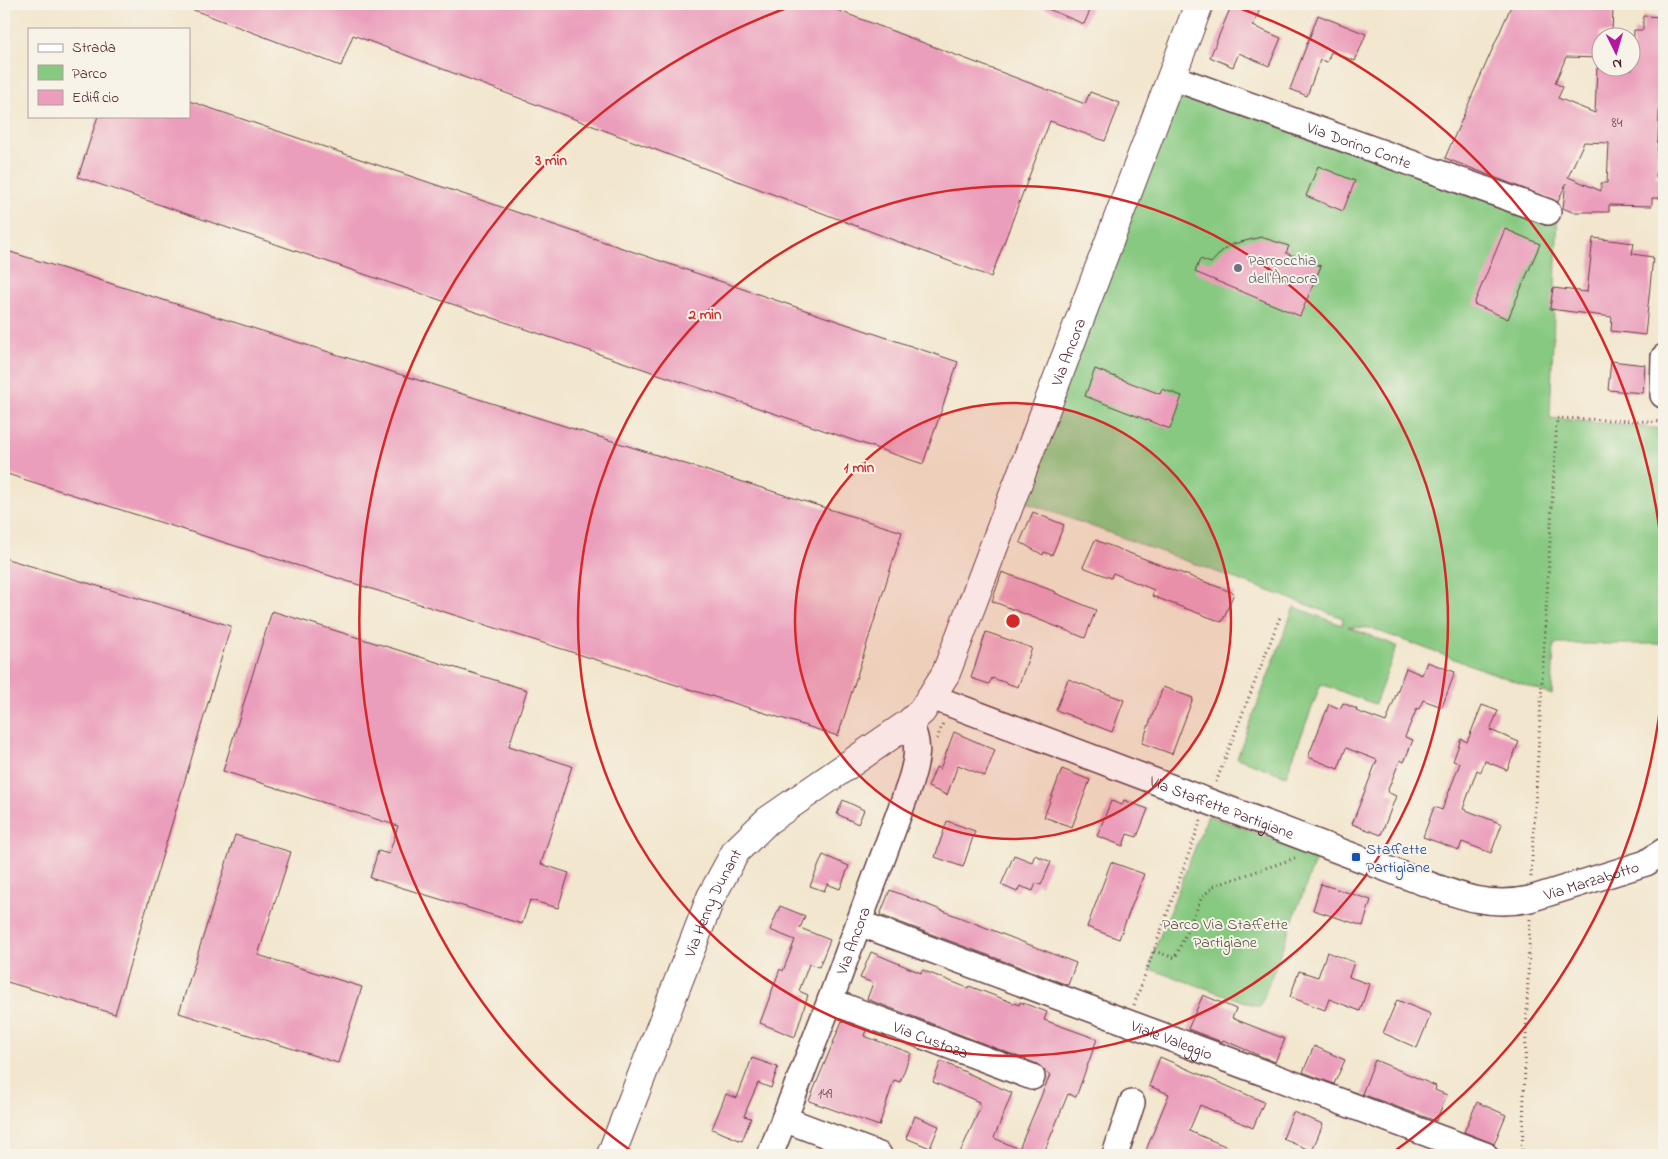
<svg xmlns="http://www.w3.org/2000/svg" width="1668" height="1159" viewBox="0 0 1668 1159" font-family="'Indie Flower',sans-serif">
<style>
.green{fill:#87c981;stroke:#687456}
.building{fill:#eb9ebb;fill-rule:evenodd}
.lines{fill:none;stroke-linecap:round;stroke-linejoin:round}
.minor-casing{stroke:#633d43;stroke-width:28}
.major-casing{stroke:#633d43;stroke-width:30}
.path{stroke:#633d43;stroke-width:3;stroke-dasharray:1 4;stroke-linecap:butt}
.minor{stroke:#fff;stroke-width:25}
.major{stroke:#fff;stroke-width:28}
.ring{fill:none;stroke:#d62828;stroke-width:2.5}
.worship-dot{fill:#6b7280;stroke:#f7f3e8;stroke-width:2}
.transit-dot{fill:#1a4fb4;stroke:#f7f3e8;stroke-width:2}
.labels{text-anchor:middle;stroke-width:4;stroke-linejoin:round;paint-order:stroke}
.number-label{font-size:14px;fill:#723f4f}
.street-label{font-size:16px;fill:#4a1f2b;stroke:#f7f3e8}
.worship-label{font-size:16px;fill:#5b616d;stroke:#f7f3e8;text-anchor:start}
.transit-label{font-size:16px;fill:#164399;stroke:#f7f3e8;text-anchor:start}
.park-label{font-size:16px;fill:#5c5245;stroke:#f7f3e8}
.centre{fill:#d62828;stroke:#f7f3e8;stroke-width:2.5}
.ring-label{font-size:15px;text-anchor:middle;font-weight:bold;fill:#d62828;stroke:#f7f3e8;stroke-width:4;stroke-linejoin:round;paint-order:stroke}
</style>
<rect width="100%" height="100%" fill="#f7f3e8"/>
<filter id="ink" filterUnits="userSpaceOnUse"><feTurbulence type="fractalNoise" baseFrequency=".02" numOctaves="2"/><feDisplacementMap in="SourceGraphic" scale="10" xChannelSelector="R" yChannelSelector="G"/><feConvolveMatrix kernelMatrix="1 2 1 2 8 2 1 2 1" color-interpolation-filters="sRGB"/></filter>
<filter id="wash" filterUnits="userSpaceOnUse"><feTurbulence type="fractalNoise" baseFrequency=".0096" numOctaves="4" result="noise"/><feDisplacementMap in="SourceGraphic" scale="20" xChannelSelector="R" yChannelSelector="G"/><feGaussianBlur stdDeviation="1.12" result="paint"/><feColorMatrix in="noise" values="0 0 0 0 0 0 0 0 0 0 0 0 0 0 0 0 0 1.4 0 .05"/><feComposite in="paint" operator="in"/></filter>
<g filter="url(#wash)">
<rect width="100%" height="100%" fill="#f2e6ce"/>
<!-- green -->
<path class="green" d="M 1169,76 L 1558,211 L 1550,418 L 1664,429 L 1664,644 L 1554,644 L 1552,695 L 1370,628 L 1348,627 L 1397,646 L 1375,704 L 1321,684 L 1286,776 L 1237,758 L 1294,607 L 1342,625 L 1343,618 L 1011,497 Z
M 1208,815 L 1317,856 L 1260,1007 L 1150,969 L 1154,951 Z"/>
<g id="blocks">
<!-- building -->
<path class="building" d="M 178,4 L 821,4 L 1085,104 L 1090,92 L 1120,103 L 1105,141 L 1050,121 L 991,277 L 353,35 L 341,66 Z
M 1036,4 L 1093,4 L 1084,24 Z
M 1232,4 L 1262,4 L 1253,26 L 1281,38 L 1269,66 L 1239,53 L 1233,67 L 1210,57 Z
M 1512,4 L 1601,4 L 1601,8 L 1613,9 L 1612,33 L 1600,33 L 1600,58 L 1566,57 L 1555,83 L 1563,87 L 1558,98 L 1595,113 L 1597,68 L 1632,70 L 1634,30 L 1643,30 L 1643,16 L 1664,17 L 1656,177 L 1664,177 L 1664,198 L 1652,198 L 1652,206 L 1609,205 L 1609,212 L 1572,212 L 1563,208 L 1566,183 L 1558,202 L 1445,158 ZM 1584,142 L 1609,143 L 1607,183 L 1601,183 L 1601,191 L 1568,177 Z
M 1318,15 L 1366,34 L 1355,61 L 1331,52 L 1327,62 L 1320,60 L 1307,96 L 1290,89 Z
M 189,101 L 958,362 L 923,464 L 78,177 L 98,116 L 189,116 Z
M 1318,166 L 1355,181 L 1343,211 L 1306,196 Z
M 1505,229 L 1540,244 L 1508,319 L 1474,304 Z
M 1261,237 L 1289,246 L 1286,253 L 1321,266 L 1300,316 L 1195,272 L 1200,259 L 1211,263 L 1222,251 L 1233,244 Z
M 1593,238 L 1634,243 L 1632,254 L 1653,257 L 1645,335 L 1611,331 L 1612,317 L 1550,309 L 1553,288 L 1587,292 Z
M 4,250 L 902,532 L 838,736 L 4,473 Z
M 1611,361 L 1645,365 L 1643,393 L 1608,390 Z
M 1095,369 L 1160,394 L 1162,389 L 1182,396 L 1170,429 L 1085,396 Z
M 1033,512 L 1064,525 L 1052,555 L 1044,552 L 1043,555 L 1020,542 Z
M 1095,540 L 1234,593 L 1222,622 L 1152,596 L 1154,590 L 1113,573 L 1111,578 L 1083,567 Z
M 4,558 L 231,626 L 115,1014 L 4,981 Z
M 1002,572 L 1056,592 L 1055,593 L 1096,610 L 1085,638 L 992,601 Z
M 272,611 L 527,690 L 509,746 L 572,766 L 541,864 L 569,873 L 558,908 L 530,900 L 522,924 L 370,878 L 378,851 L 389,854 L 398,826 L 223,771 Z
M 986,632 L 1032,648 L 1018,687 L 992,678 L 989,684 L 971,678 Z
M 1427,662 L 1455,672 L 1442,707 L 1423,700 L 1419,709 L 1417,708 L 1405,737 L 1413,740 L 1404,762 L 1400,760 L 1387,792 L 1396,796 L 1381,835 L 1352,824 L 1377,760 L 1346,748 L 1338,769 L 1308,757 L 1329,704 L 1340,709 L 1343,703 L 1357,709 L 1356,711 L 1386,722 L 1406,668 L 1422,675 Z
M 1068,679 L 1124,700 L 1112,732 L 1056,710 Z
M 1163,687 L 1193,698 L 1172,754 L 1142,743 Z
M 1482,705 L 1498,711 L 1490,730 L 1519,742 L 1507,770 L 1485,761 L 1481,772 L 1477,770 L 1463,809 L 1502,824 L 1491,853 L 1462,842 L 1459,850 L 1423,837 L 1434,807 L 1442,810 L 1460,763 L 1453,761 L 1461,739 L 1467,742 Z
M 954,732 L 995,750 L 985,776 L 958,765 L 947,795 L 928,787 L 936,767 L 940,769 Z
M 1062,769 L 1090,780 L 1072,827 L 1044,817 Z
M 843,800 L 864,810 L 858,824 L 837,814 Z
M 1124,800 L 1148,809 L 1137,837 L 1127,834 L 1123,846 L 1097,836 L 1111,801 L 1122,805 Z
M 947,821 L 975,831 L 963,867 L 935,857 Z
M 235,835 L 291,852 L 258,955 L 362,987 L 338,1063 L 179,1013 Z
M 823,855 L 849,866 L 840,889 L 827,884 L 824,891 L 810,886 Z
M 1014,855 L 1032,862 L 1035,855 L 1051,862 L 1041,885 L 1036,883 L 1033,891 L 1020,886 L 1017,892 L 1001,885 Z
M 1111,862 L 1144,874 L 1119,939 L 1087,927 Z
M 1321,884 L 1371,900 L 1363,926 L 1313,910 Z
M 890,890 L 1076,963 L 1068,985 L 880,915 Z
M 780,906 L 805,916 L 800,928 L 830,940 L 819,967 L 809,964 L 799,991 L 808,995 L 795,1037 L 760,1023 L 780,969 L 783,971 L 795,940 L 770,930 Z
M 871,952 L 921,973 L 922,970 L 968,988 L 969,986 L 1019,1005 L 1020,1002 L 1047,1012 L 1044,1020 L 1097,1039 L 1076,1097 L 1068,1094 L 1043,1155 L 959,1155 L 981,1106 L 978,1104 L 979,1102 L 933,1082 L 941,1061 L 1012,1093 L 994,1138 L 1019,1149 L 1050,1075 L 1037,1064 L 867,999 L 873,983 L 860,978 Z
M 1327,952 L 1354,962 L 1349,977 L 1369,984 L 1360,1011 L 1329,999 L 1325,1010 L 1290,997 L 1299,971 L 1318,977 Z
M 1203,995 L 1236,1009 L 1232,1018 L 1285,1039 L 1275,1062 L 1223,1040 L 1222,1042 L 1188,1029 Z
M 1397,1000 L 1431,1014 L 1417,1048 L 1383,1033 Z
M 842,1021 L 866,1030 L 864,1036 L 911,1053 L 900,1082 L 894,1080 L 879,1126 L 809,1101 Z
M 1314,1046 L 1345,1060 L 1334,1084 L 1303,1072 Z
M 1160,1057 L 1264,1102 L 1253,1128 L 1200,1105 L 1189,1131 L 1247,1155 L 1144,1155 L 1169,1094 L 1149,1086 Z
M 752,1058 L 778,1067 L 771,1088 L 758,1083 L 744,1116 L 751,1118 L 742,1141 L 712,1129 L 726,1094 L 737,1098 Z
M 1375,1060 L 1436,1086 L 1435,1090 L 1447,1095 L 1436,1121 L 1362,1094 Z
M 1477,1102 L 1506,1115 L 1494,1144 L 1464,1132 Z
M 1293,1112 L 1323,1124 L 1312,1151 L 1283,1139 Z
M 915,1116 L 939,1126 L 930,1148 L 906,1138 Z"/>
</g>
</g>
<g filter="url(#ink)">
<use href="#blocks" fill-opacity="0" stroke="#633d43" stroke-width="1"/>
<g class="lines">
<defs>
<g id="minor">
<path id="s1" d="M 1171,77 L 1548,212"/>
<path d="M 1663,395 L 1664,357"/>
<path id="s2" d="M 932,697 L 1411,878 C 1453,893 1485,909 1530,899 L 1646,863 L 1664,851"/>
<path id="s3" d="M 859,923 L 1485,1155"/>
<path id="s4" d="M 830,1001 L 1032,1077"/>
<path d="M 784,1119 L 879,1155"/>
<path id="s5" d="M 770,1155 L 830,1001 L 909,786 C 916,763 922,745 909,723"/>
<path d="M 1115,1155 L 1132,1103"/>
</g>
<g id="major">
<path id="s6" d="M 611,1155 L 711,897 L 736,851 L 767,821 L 909,723 L 922,711 L 946,673 L 1199,4"/>
</g>
</defs>
<!-- minor casing -->
<use href="#minor" class="minor-casing"/>
<!-- major casing -->
<use href="#major" class="major-casing"/>
<!-- path -->
<path class="path" d="M 937,739 L 943,723
M 1216,782 L 1280,617
M 1531,877 L 1557,418 L 1664,422
M 1154,951 L 1175,958 L 1202,897 L 1214,886 L 1295,858
M 1134,1005 L 1201,820
M 1522,1155 L 1530,919"/>
<!-- minor -->
<use href="#minor" class="minor"/>
<!-- major -->
<use href="#major" class="major"/>
</g>
</g>
<!-- distance rings -->
<circle cx="1013" cy="621" r="218" fill="#d62828" fill-opacity=".12"/>
<g class="ring">
<circle cx="1013" cy="621" r="218"/>
<circle cx="1013" cy="621" r="435"/>
<path d="M1664 672A653 653 0 0 1 1392 1153M634 1153A653 653 0 0 1 795 5M1231 5A653 653 0 0 1 1664 570"/>
</g>
<!-- markers -->
<circle class="worship-dot" cx="1238" cy="268" r="5"/>
<rect class="transit-dot" x="1351" y="852" width="10" height="10" rx="2.5"/>
<g class="labels">
<!-- number labels -->
<g class="number-label">
<text x="1617" y="127">84</text>
<text x="825" y="1098">149</text>
</g>
<!-- street labels -->
<g class="street-label">
<text dy="6" stroke="none"><textPath href="#s1" startOffset="200">Via Dorino Conte</textPath></text>
<text dy="6" stroke="none"><textPath href="#s6" startOffset="951">Via Ancora</textPath></text>
<text dy="6" stroke="none"><textPath href="#s2" startOffset="310">Via Staffette Partigiane</textPath></text>
<text dy="6" stroke="none"><textPath href="#s2" startOffset="699">Via Marzabotto</textPath></text>
<text dy="6" stroke="none"><textPath href="#s6" startOffset="272">Via Henry Dunant</textPath></text>
<text dy="6" stroke="none"><textPath href="#s5" startOffset="230">Via Ancora</textPath></text>
<text dy="6" stroke="none"><textPath href="#s4" startOffset="108">Via Custoza</textPath></text>
<text dy="6" stroke="none"><textPath href="#s3" startOffset="334">Viale Valeggio</textPath></text>
</g>
<!-- worship labels -->
<g class="worship-label">
<text x="1248" y="265">Parrocchia<tspan x="1248" dy="18">dell'Àncora</tspan></text>
</g>
<!-- transit labels -->
<g class="transit-label">
<text x="1366" y="854">Staffette<tspan x="1366" dy="18">Partigiane</tspan></text>
</g>
<!-- park labels -->
<g class="park-label">
<text x="1225" y="929">Parco Via Staffette<tspan x="1225" dy="18">Partigiane</tspan></text>
</g>
</g>
<circle cx="1013" cy="621" r="8" class="centre"/>
<g class="ring-label">
<text x="551" y="165">3 min</text>
<text x="705" y="319">2 min</text>
<text x="859" y="472">1 min</text>
</g>
<!-- margin -->
<rect width="1668" height="1159" fill="none" stroke="#f7f3e8" stroke-width="20"/>
<!-- legend -->
<rect x="28" y="28" width="162" height="90" fill="#f7f3e8" stroke="#b29e9c"/>
<rect x="38" y="44" width="25" height="8" fill="#ffffff" stroke="#b29e9c"/>
<text x="72" y="52" font-size="15" fill="#4a1f2b">Strada</text>
<rect x="38" y="65" width="25" height="15" fill="#87c981" stroke="#b29e9c"/>
<text x="72" y="78" font-size="15" fill="#4a1f2b">Parco</text>
<rect x="38" y="90" width="25" height="15" fill="#eb9ebb" stroke="#b29e9c"/>
<text x="72" y="102" font-size="15" fill="#4a1f2b">Edificio</text>
<!-- north arrow -->
<g transform="translate(1616 52) rotate(175)"><circle r="24" fill="#f7f3e8" stroke="#b29e9c"/>
<path d="M0-4L9 19L0 12L-9 19Z" fill="#b5179e"/>
<text y="-8" font-size="14" font-weight="bold" text-anchor="middle" fill="#4a1f2b">N</text>
</g>
</svg>
